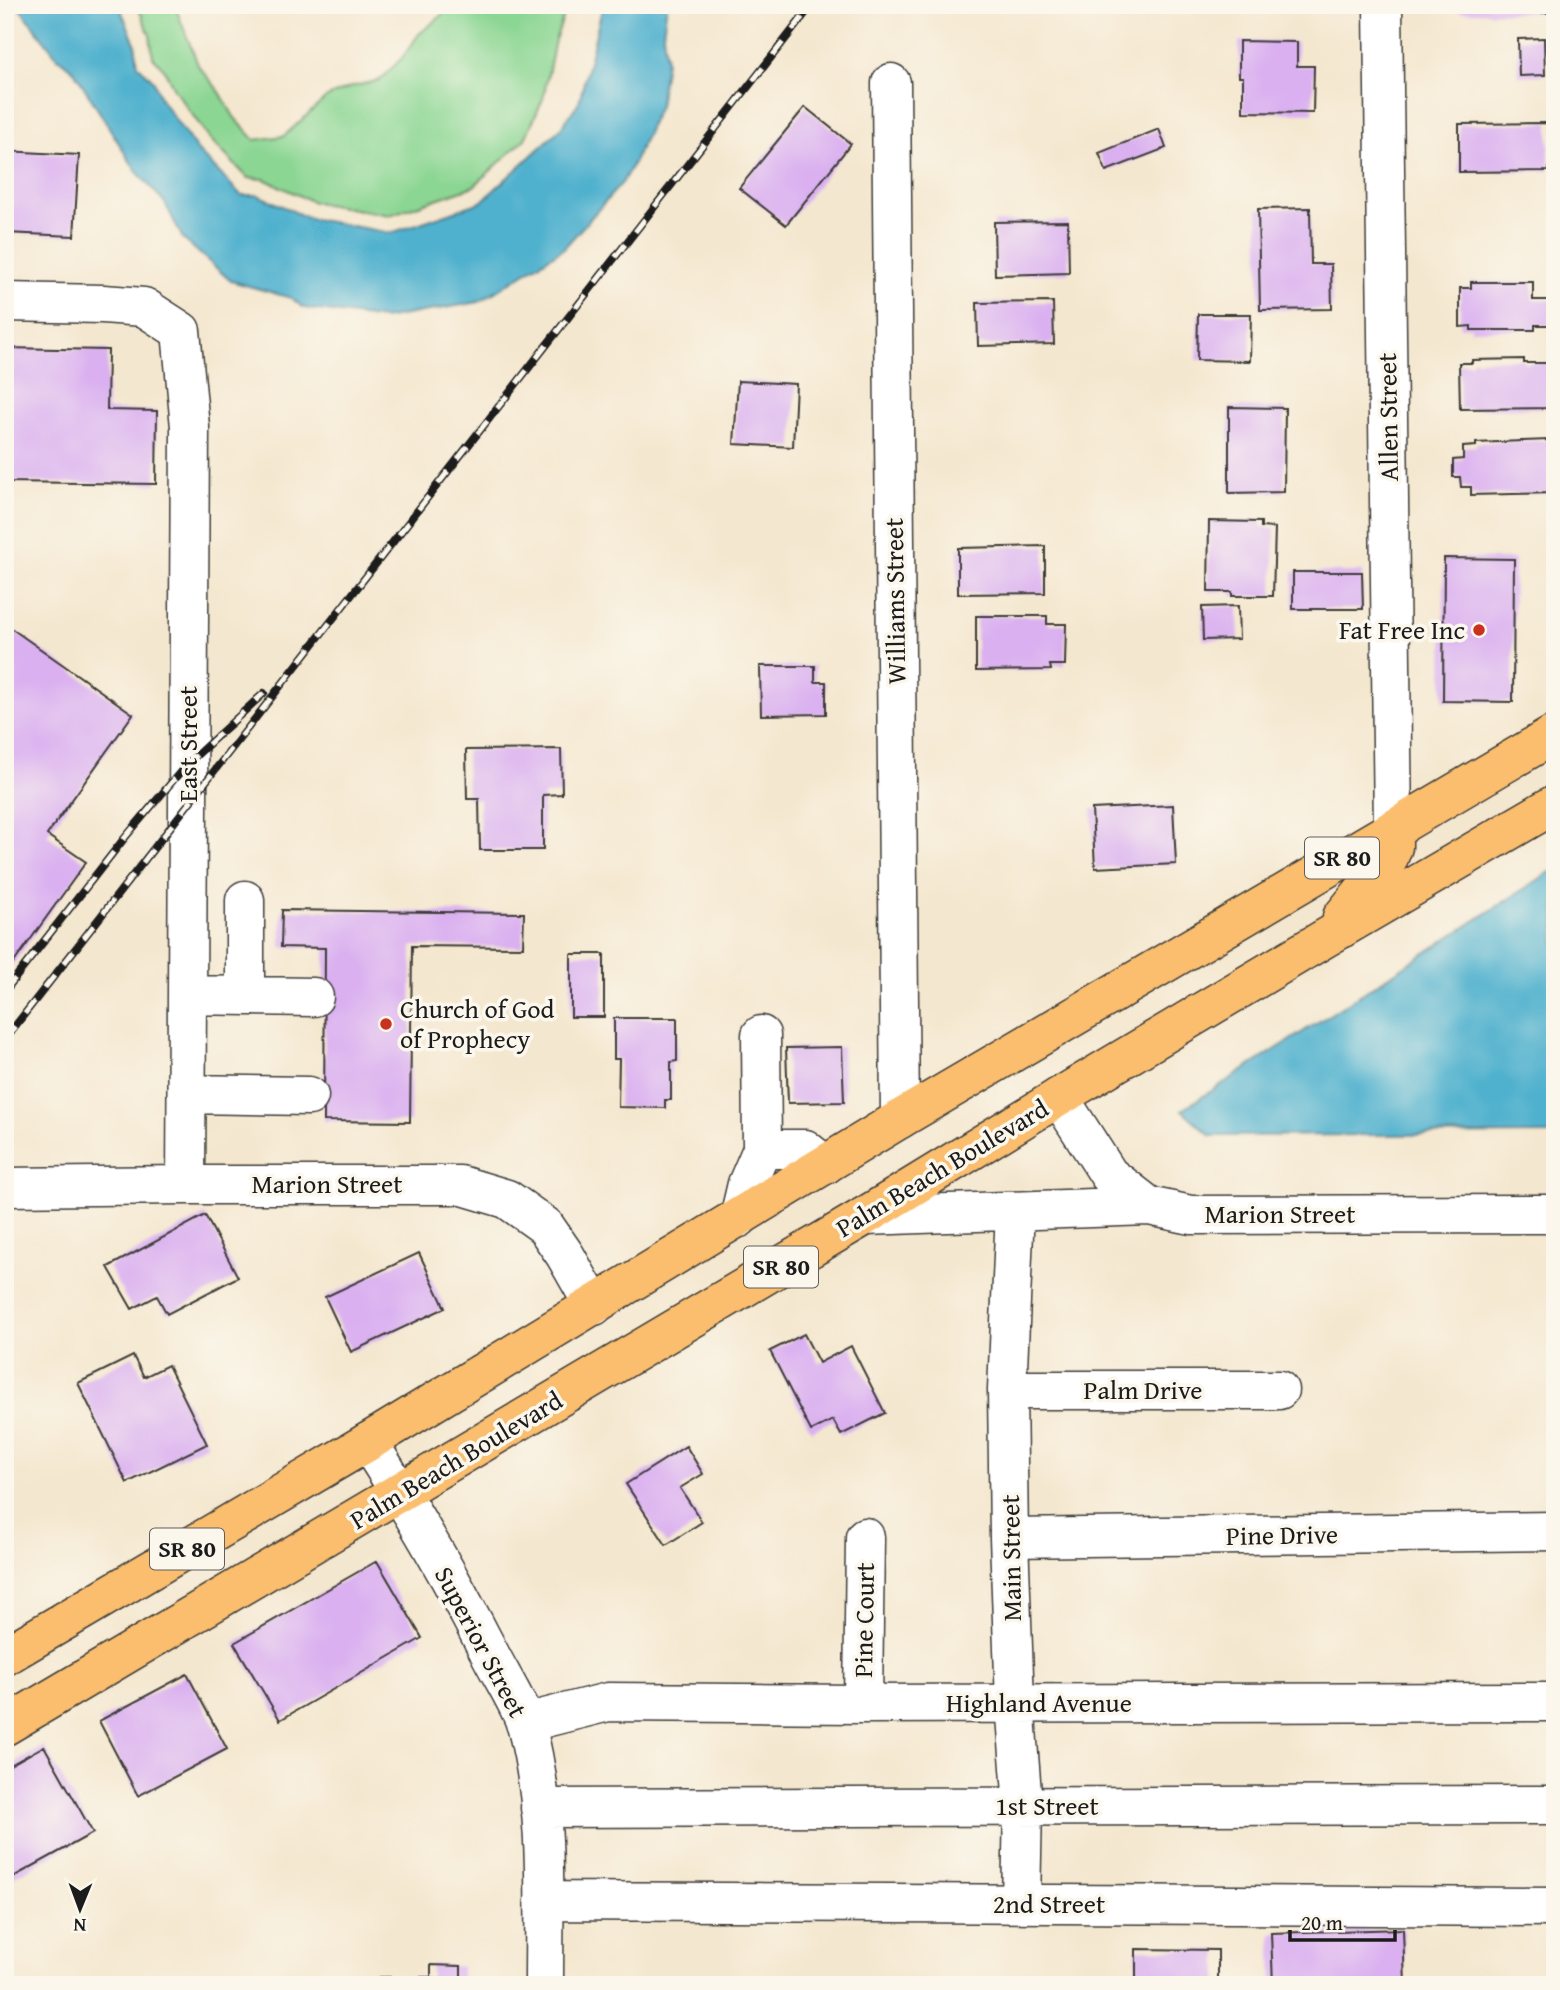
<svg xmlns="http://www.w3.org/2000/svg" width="1560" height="1990" viewBox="0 0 1560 1990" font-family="'Gentium Book Plus',serif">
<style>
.green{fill:#8bd693;stroke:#547958;stroke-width:2}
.water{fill:#4fb1ce;stroke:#366675;stroke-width:2}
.building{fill:#dab0f0}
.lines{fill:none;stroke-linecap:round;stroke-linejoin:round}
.minor-casing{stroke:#3c3a37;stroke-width:41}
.major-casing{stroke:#3c3a37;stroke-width:41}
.minor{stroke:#fff;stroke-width:38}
.major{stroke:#fbbe6e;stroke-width:38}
.rail-casing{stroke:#1c1c1c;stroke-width:8}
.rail{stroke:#fbf7ec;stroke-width:5;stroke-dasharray:16;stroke-linecap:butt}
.poi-dot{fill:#c8321e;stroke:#fbf7ec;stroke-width:2.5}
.labels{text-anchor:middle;stroke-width:7;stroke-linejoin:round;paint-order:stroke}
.shield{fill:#fbf7ec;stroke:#5f5e5a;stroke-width:2}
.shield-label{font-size:24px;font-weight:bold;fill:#1c1c1c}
.street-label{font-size:26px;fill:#1c1c1c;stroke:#fbf7ec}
.poi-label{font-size:26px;fill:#1c1c1c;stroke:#fbf7ec;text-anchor:end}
</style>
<rect width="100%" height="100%" fill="#fbf7ec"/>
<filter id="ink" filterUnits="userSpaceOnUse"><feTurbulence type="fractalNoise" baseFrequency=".0143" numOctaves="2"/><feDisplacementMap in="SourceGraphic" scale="14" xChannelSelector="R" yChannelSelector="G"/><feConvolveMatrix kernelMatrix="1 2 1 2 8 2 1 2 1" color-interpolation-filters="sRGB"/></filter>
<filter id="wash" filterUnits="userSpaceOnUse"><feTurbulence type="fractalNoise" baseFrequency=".00686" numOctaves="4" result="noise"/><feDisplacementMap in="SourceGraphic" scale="28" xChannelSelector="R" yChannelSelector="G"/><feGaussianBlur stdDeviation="1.57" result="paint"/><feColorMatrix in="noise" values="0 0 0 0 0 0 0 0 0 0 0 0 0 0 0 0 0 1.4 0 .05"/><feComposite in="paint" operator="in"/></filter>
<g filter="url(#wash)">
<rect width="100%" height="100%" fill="#f4e7cf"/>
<!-- green -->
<path class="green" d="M 137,5 L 177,5 L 178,14 L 199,67 L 220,92 L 234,117 L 255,140 L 284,136 L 327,97 L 351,87 L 380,80 L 402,58 L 419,34 L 440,17 L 449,5 L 568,5 L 555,40 L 543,99 L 525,139 L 474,186 L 390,215 L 313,202 L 264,179 L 248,178 L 209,138 L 174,89 L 164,69 L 153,57 L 150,35 Z"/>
<!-- water -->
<path class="water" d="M 17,5 L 119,5 L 135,43 L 138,65 L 154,81 L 160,98 L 197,150 L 241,195 L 258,195 L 308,218 L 391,233 L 481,202 L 559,130 L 579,102 L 603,5 L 667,5 L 663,33 L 666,61 L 659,106 L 635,160 L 622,183 L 564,248 L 479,302 L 383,319 L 304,308 L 291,298 L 231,281 L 183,239 L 165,203 L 136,171 L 74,71 L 58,58 Z
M 1555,869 L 1555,1134 L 1211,1136 L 1182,1110 Z"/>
<g id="blocks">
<!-- building -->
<path class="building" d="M 1459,5 L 1555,5 L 1555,13 L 1459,12 Z
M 1544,38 L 1545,75 L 1519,76 L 1518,39 Z
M 1239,41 L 1297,42 L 1297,66 L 1314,66 L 1313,113 L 1243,112 L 1243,77 L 1239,77 Z
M 805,107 L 851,144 L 786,225 L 739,188 Z
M 1549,123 L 1549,171 L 1459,172 L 1459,124 Z
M 1159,129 L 1166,148 L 1106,171 L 1099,153 Z
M 5,151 L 79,155 L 74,236 L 5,233 Z
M 1310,208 L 1311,264 L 1331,264 L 1332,309 L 1260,310 L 1258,209 Z
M 1068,221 L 1069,273 L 995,275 L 994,222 Z
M 1471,282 L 1533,282 L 1533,300 L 1555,300 L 1555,325 L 1535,325 L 1535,330 L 1471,330 L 1471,326 L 1460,327 L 1460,288 L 1471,288 Z
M 1053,302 L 1054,344 L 978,346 L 977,303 Z
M 1198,314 L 1251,314 L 1250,361 L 1197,360 Z
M 5,348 L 108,350 L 107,410 L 157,411 L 156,484 L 5,482 Z
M 1524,359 L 1524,363 L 1550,363 L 1551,408 L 1460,409 L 1459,363 L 1472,363 L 1472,360 Z
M 738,381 L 796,384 L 793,447 L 734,444 Z
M 1229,407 L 1285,408 L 1284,492 L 1229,493 Z
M 1549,440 L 1550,451 L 1555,451 L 1555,478 L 1552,478 L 1553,493 L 1471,495 L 1471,487 L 1461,487 L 1460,477 L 1453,477 L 1453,460 L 1463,459 L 1463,447 L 1476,446 L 1476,443 Z
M 1209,521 L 1261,522 L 1261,527 L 1275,528 L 1273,596 L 1232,596 L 1232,592 L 1208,592 Z
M 1045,546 L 1045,593 L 958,594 L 958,548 Z
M 1444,558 L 1514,559 L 1513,702 L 1443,701 Z
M 1293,572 L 1362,572 L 1363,609 L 1293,609 Z
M 1238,606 L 1239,639 L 1203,640 L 1202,607 Z
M 976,616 L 1047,616 L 1047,624 L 1066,624 L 1065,665 L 1050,665 L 1051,670 L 976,671 Z
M 5,624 L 133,714 L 47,835 L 86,862 L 5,975 Z
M 760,666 L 815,666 L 815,682 L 826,682 L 826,714 L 761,715 Z
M 561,749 L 562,794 L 543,795 L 543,850 L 480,850 L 479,799 L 467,799 L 466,750 Z
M 1173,805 L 1176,864 L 1095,868 L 1092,809 Z
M 282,910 L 524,913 L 523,947 L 412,946 L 410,1122 L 324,1121 L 325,948 L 281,947 Z
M 571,954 L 604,954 L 604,1017 L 571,1017 Z
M 614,1018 L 677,1018 L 677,1061 L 671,1062 L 671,1100 L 665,1100 L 665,1108 L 618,1107 L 619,1059 L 614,1059 Z
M 842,1047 L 844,1102 L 788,1103 L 786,1048 Z
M 205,1215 L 238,1277 L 167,1314 L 157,1296 L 132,1309 L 108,1267 Z
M 419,1253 L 445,1308 L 351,1352 L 325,1297 Z
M 804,1334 L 819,1363 L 851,1346 L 885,1413 L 841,1435 L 833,1420 L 811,1431 L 770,1351 Z
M 133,1356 L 144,1377 L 168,1365 L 207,1444 L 127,1483 L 78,1383 Z
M 686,1446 L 703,1474 L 680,1488 L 702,1522 L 666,1545 L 626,1484 Z
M 377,1561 L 422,1638 L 280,1720 L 234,1643 Z
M 187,1674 L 227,1749 L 138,1796 L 99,1721 Z
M 44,1746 L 93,1833 L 6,1881 L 5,1768 Z
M 1403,1929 L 1405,1985 L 1273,1985 L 1271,1933 Z
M 1136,1949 L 1218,1950 L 1218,1985 L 1136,1985 Z
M 431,1965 L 461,1966 L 461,1985 L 380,1985 L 380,1977 L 431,1977 Z"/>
</g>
</g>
<g filter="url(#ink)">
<use href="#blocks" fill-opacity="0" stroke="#3c3a37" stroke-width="2"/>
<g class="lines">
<defs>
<path id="minor" d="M 1383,5 L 1393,829
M 891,83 L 900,1119
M 5,302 L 103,304 L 144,307 L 181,331 L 190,427 L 186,1185
M 187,995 L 314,997
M 245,996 L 245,900
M 761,1035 L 762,1149
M 187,1094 L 309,1096
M 1059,1097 L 1109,1175 L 1149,1206 L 1191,1215 L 1555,1214
M 5,1187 L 186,1185 L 460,1185 L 507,1199 L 545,1226 L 565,1255 L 594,1306
M 1015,1211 L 1007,1390 L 1009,1538 L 1015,1703 L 1023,1806 L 1021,1903
M 865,1216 L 1149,1206
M 739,1218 L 747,1184 L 762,1149 L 805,1149 L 825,1165
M 1007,1390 L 1279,1390
M 368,1442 C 412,1510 453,1582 490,1654 C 500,1674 520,1705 526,1725 C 549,1809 544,1899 544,1985
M 1009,1538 L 1555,1531
M 863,1704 L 865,1537
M 525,1723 L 608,1702 L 863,1704 L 1555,1702
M 540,1808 L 1555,1805
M 544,1901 L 1555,1907"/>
<path id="major" d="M 1342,917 L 1388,860 L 1393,847 L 1393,829
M 5,1656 L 368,1442 L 900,1119 L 1555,734
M 5,1726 L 865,1216 L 1059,1097 L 1322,940 L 1555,804"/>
</defs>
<!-- minor casing -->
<use href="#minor" class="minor-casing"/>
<!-- major casing -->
<use href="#major" class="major-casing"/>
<!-- minor -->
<use href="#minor" class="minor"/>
<!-- major -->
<use href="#major" class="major"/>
<defs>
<path id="rail" d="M 5,991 L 123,840 L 187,764 L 264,693
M 5,1039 L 812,5"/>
</defs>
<!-- rail casing -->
<use href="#rail" class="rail-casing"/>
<!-- rail -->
<use href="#rail" class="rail"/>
</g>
</g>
<!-- markers -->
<g class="poi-dot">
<circle cx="1479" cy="630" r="7"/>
<circle cx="386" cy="1024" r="7"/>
</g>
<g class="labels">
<!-- shield labels -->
<g class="shield">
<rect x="1305" y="837.5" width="74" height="41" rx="5"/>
<rect x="744" y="1246.5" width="74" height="41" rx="5"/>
<rect x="150" y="1528.5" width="74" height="41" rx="5"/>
</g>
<g class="shield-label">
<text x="1342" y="866">SR 80</text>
<text x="781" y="1275">SR 80</text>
<text x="187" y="1557">SR 80</text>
</g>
<!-- street labels -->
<g class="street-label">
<text transform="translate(1388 417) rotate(-91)" y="9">Allen Street</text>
<text transform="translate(895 601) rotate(-91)" y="9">Williams Street</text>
<text transform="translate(188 744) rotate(-90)" y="9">East Street</text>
<text transform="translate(942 1168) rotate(-31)" y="9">Palm Beach Boulevard</text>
<text x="327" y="1193">Marion Street</text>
<text x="1280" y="1223">Marion Street</text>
<text x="1143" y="1399">Palm Drive</text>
<text transform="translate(456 1460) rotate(-31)" y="9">Palm Beach Boulevard</text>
<text transform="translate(1282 1535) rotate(-1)" y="9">Pine Drive</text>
<text transform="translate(1011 1558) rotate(-91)" y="9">Main Street</text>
<text transform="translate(864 1620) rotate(-89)" y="9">Pine Court</text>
<text transform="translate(481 1642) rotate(62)" y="9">Superior Street</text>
<text x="1039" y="1712">Highland Avenue</text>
<text x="1047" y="1815">1st Street</text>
<text x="1049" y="1913">2nd Street</text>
</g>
<!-- poi labels -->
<g class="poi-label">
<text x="1465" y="639">Fat Free Inc</text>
<text x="400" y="1018" text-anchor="start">Church of God<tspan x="400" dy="30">of Prophecy</tspan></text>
</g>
</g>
<!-- margin -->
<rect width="1560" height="1990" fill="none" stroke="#fbf7ec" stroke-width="28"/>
<!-- north arrow -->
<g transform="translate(80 1909) rotate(181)" stroke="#fbf7ec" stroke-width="5" paint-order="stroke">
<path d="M0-5L12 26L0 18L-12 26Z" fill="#1c1c1c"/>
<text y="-10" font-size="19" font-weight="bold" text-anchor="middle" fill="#1c1c1c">N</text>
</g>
<!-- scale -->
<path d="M1290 1930v10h105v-10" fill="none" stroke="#1c1c1c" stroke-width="3.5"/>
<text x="1301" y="1930" font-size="21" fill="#1c1c1c" stroke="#fbf7ec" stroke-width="5" paint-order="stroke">20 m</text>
</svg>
